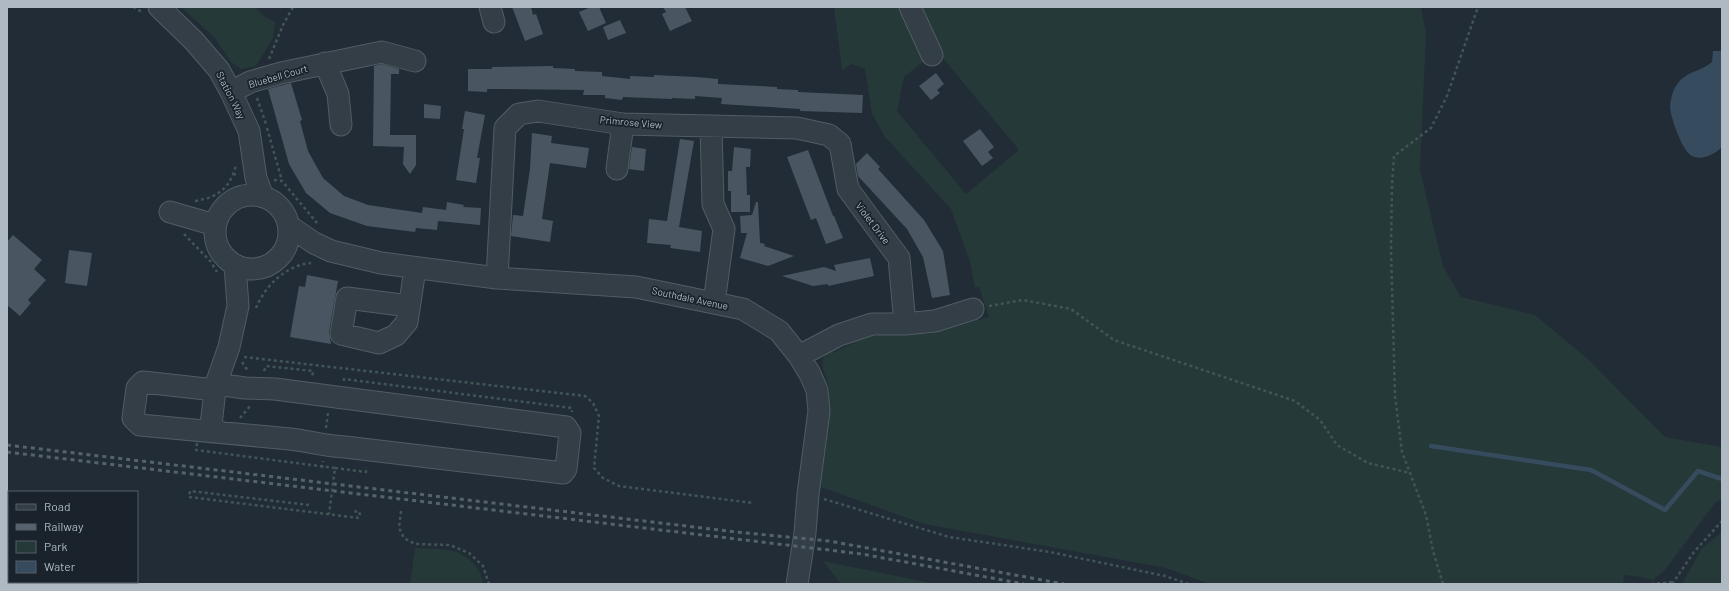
<svg xmlns="http://www.w3.org/2000/svg" width="1729" height="591" viewBox="0 0 1729 591" font-family="Barlow,sans-serif">
<style>
.green{fill:#243938}
.water{fill:#374b5e}
.lines{fill:none;stroke-linecap:round;stroke-linejoin:round}
.stream{stroke:#374b5e;stroke-width:4.5}
.building{fill:#495662}
.minor-casing{stroke:#525c64;stroke-width:23}
.path{stroke:#425556;stroke-width:2.5;stroke-dasharray:3 3;stroke-linecap:butt}
.minor{stroke:#343e46;stroke-width:21}
.rail{stroke:#56626d;stroke-width:3;stroke-dasharray:4 4;stroke-linecap:butt}
.path-bridge{stroke:#425556;stroke-width:2.5;stroke-dasharray:3 3;stroke-linecap:butt}
.labels{text-anchor:middle;stroke-width:3.5;stroke-linejoin:round;paint-order:stroke}
.street-label{font-size:10px;fill:#aeb9c3;stroke:#1a232b}
</style>
<rect width="100%" height="100%" fill="#212c36"/>
<!-- green -->
<path class="green" d="M 181,7 L 255,7 L 264,16 L 275,22 L 273,38 L 256,66 L 241,69 L 231,62 L 214,37 Z
M 834,7 L 900,7 L 924,61 L 904,77 L 897,111 L 966,194 L 1019,150 L 937,51 L 918,7 L 1421,7 L 1426,34 L 1420,170 L 1443,266 L 1461,297 L 1535,315 L 1588,359 L 1665,437 L 1722,447 L 1722,499 L 1715,503 L 1665,570 L 1653,580 L 1640,577 L 1624,575 L 1623,584 L 1209,584 L 1166,568 L 924,524 L 818,486 C 823,455 830,423 829,391 C 828,372 814,366 830,348 L 833,353 L 863,338 L 896,332 L 929,334 L 989,317 L 979,287 L 975,288 L 970,262 L 951,209 L 885,137 L 872,114 L 865,69 L 851,64 L 842,71 Z
M 1722,532 L 1722,584 L 1682,584 L 1702,548 Z
M 415,548 C 427,549 441,548 453,551 C 468,555 482,568 483,584 L 410,584 Z
M 823,561 L 936,584 L 841,584 Z"/>
<!-- water -->
<path class="water" d="M 1713,51 L 1722,51 L 1722,147 C 1715,154 1702,161 1692,156 C 1682,151 1670,116 1670,106 C 1671,98 1673,89 1678,83 C 1687,71 1702,71 1712,62 Z"/>
<g class="lines">
<!-- stream -->
<path class="stream" d="M 1431,446 L 1591,470 L 1665,510 L 1698,471 L 1722,479"/>
</g>
<!-- building -->
<path class="building" d="M 512,7 L 531,7 L 533,15 L 536,14 L 543,34 L 525,41 Z
M 591,7 L 599,7 L 606,23 L 588,31 L 579,12 Z
M 663,7 L 685,7 L 692,21 L 670,31 L 662,14 L 666,12 Z
M 620,20 L 626,33 L 608,40 L 603,27 Z
M 382,64 L 399,69 L 399,74 L 391,74 L 390,135 L 416,135 L 416,165 L 410,174 L 403,164 L 404,147 L 373,146 L 374,66 Z
M 553,66 L 553,68 L 575,69 L 575,71 L 602,72 L 602,76 L 630,79 L 630,76 L 654,77 L 654,75 L 696,77 L 718,79 L 718,84 L 777,87 L 777,89 L 798,90 L 798,92 L 863,95 L 862,113 L 800,111 L 800,109 L 721,104 L 722,98 L 695,96 L 695,99 L 672,98 L 672,99 L 623,97 L 622,100 L 605,98 L 605,95 L 583,95 L 584,90 L 509,89 L 487,89 L 487,92 L 468,91 L 468,69 L 492,69 L 492,67 Z
M 936,73 L 944,84 L 937,90 L 940,93 L 931,100 L 919,86 Z
M 291,83 L 302,120 L 300,121 L 308,151 L 323,178 L 344,196 L 368,205 L 422,213 L 423,207 L 446,210 L 447,202 L 464,205 L 463,207 L 481,208 L 480,225 L 438,221 L 437,230 L 416,228 L 415,232 L 367,226 L 330,213 L 306,193 L 289,164 L 268,89 Z
M 424,104 L 441,106 L 440,119 L 424,118 Z
M 465,111 L 485,115 L 477,158 L 480,158 L 476,183 L 456,180 L 464,129 L 462,129 Z
M 980,129 L 994,147 L 988,152 L 993,158 L 982,166 L 963,141 Z
M 532,133 L 552,136 L 551,143 L 589,148 L 586,168 L 550,163 L 542,219 L 553,221 L 550,242 L 511,236 L 513,215 L 523,216 L 530,169 Z
M 680,139 L 694,141 L 679,227 L 702,231 L 700,252 L 670,248 L 671,245 L 647,243 L 649,219 L 667,221 Z
M 632,147 L 646,149 L 644,171 L 629,169 Z
M 734,147 L 751,149 L 750,167 L 746,167 L 747,195 L 750,195 L 750,212 L 731,212 L 731,191 L 728,191 L 728,171 L 732,171 Z
M 808,150 L 833,216 L 834,216 L 843,238 L 826,244 L 816,218 L 811,220 L 787,157 Z
M 867,153 L 880,167 L 878,169 L 924,220 L 943,251 L 950,295 L 932,298 L 923,257 L 907,229 L 858,176 L 856,164 Z
M 756,202 L 758,202 L 760,243 L 765,244 L 764,246 L 794,256 L 768,266 L 740,258 L 747,233 L 741,233 L 740,216 L 752,215 Z
M 13,235 L 42,260 L 34,269 L 46,280 L 28,300 L 31,303 L 20,316 L 7,305 L 7,242 Z
M 69,250 L 92,253 L 87,286 L 65,283 Z
M 870,258 L 874,276 L 828,286 L 828,284 L 813,286 L 782,276 L 824,267 L 836,271 L 834,265 Z
M 307,275 L 338,281 L 329,332 L 331,344 L 290,337 L 299,286 L 305,287 Z"/>
<g class="lines">
<defs>
<path id="minor" d="M 159,7 L 194,41 L 219,70 L 231,92 L 249,131 L 256,178 L 263,197
M 490,7 L 494,22
M 910,7 L 932,55
M 325,63 L 338,94 L 341,125
M 231,92 L 250,82 L 281,73 L 382,52 L 415,61
M 711,126 L 713,204 L 724,229 L 714,303
M 617,169 L 623,124
M215 232a37 37 0 1 1 74 0a37 37 0 1 1-74 0Z
M 170,212 L 215,225
M 289,226 L 314,243 L 331,251 L 381,263 L 497,278 L 636,287 L 743,309 L 779,331 L 799,356 L 810,374 L 817,390 L 819,411 L 808,494 L 805,533 L 797,584
M 497,278 L 505,128 L 519,114 L 538,111 L 623,124 L 797,128 L 829,135 L 840,144 L 848,189 L 899,258 L 905,324
M 409,306 L 347,298 L 341,334 L 379,343 L 396,335 L 407,322 L 415,269
M 799,356 L 839,335 L 872,324 L 905,324 L 935,321 L 973,309
M 216,384 L 245,388 L 275,389 L 566,427 L 570,433 L 566,469 L 563,473 L 345,447 C 326,446 308,441 290,439 L 140,425 L 133,418 L 137,388 L 143,382 L 215,390 L 216,384 L 229,347 L 238,306 L 235,266
M 215,390 L 211,425 L 218,431"/>
</defs>
<!-- minor casing -->
<use href="#minor" class="minor-casing"/>
<!-- path -->
<path class="path" d="M 7,7 L 8,7
M 133,7 L 142,12
M 269,59 L 283,25 L 293,7
M 257,98 L 266,124
M 267,128 L 282,181
M 233,174 L 239,175
M 274,180 L 282,181 L 317,223
M 195,201 C 219,197 230,188 236,165
M 184,234 L 211,262 L 217,272
M 989,306 L 1023,300 L 1071,309 L 1114,340 L 1295,401 L 1320,420 L 1337,445 L 1368,463 L 1410,473
M 256,308 C 265,286 286,265 311,263
M 244,357 L 585,396 L 593,403 L 599,416 L 594,468 L 603,478 L 619,486 L 753,503
M 242,362 L 248,371
M 264,371 L 266,366 L 313,371 L 312,378
M 344,381 L 344,379 L 572,408 L 572,412
M 240,418 L 251,405
M 326,428 L 328,413
M 322,468 L 323,461
M 335,468 L 366,472 L 366,467
M 824,499 L 949,537 L 1050,552 L 1165,576 L 1189,584
M 309,505 L 190,491 L 189,497 L 359,518 L 360,512 L 352,511
M 401,511 L 399,528 L 404,538 L 415,544 L 450,545 L 469,553 L 483,566 L 489,584
M 1443,584 L 1433,551 L 1426,515 L 1402,452 L 1395,396 L 1391,250 L 1392,185 L 1394,156 L 1431,128 L 1447,96 L 1478,7
M 1651,584 L 1673,582
M 1672,584 L 1694,552 L 1722,521"/>
<!-- minor -->
<use href="#minor" class="minor"/>
<!-- rail -->
<path class="rail" d="M 7,445 L 736,532 L 829,541 L 1064,584
M 7,452 L 862,554 L 1024,584"/>
<!-- path-bridge -->
<path class="path-bridge" d="M 197,443 L 196,450 L 335,468 L 329,514"/>
</g>
<g class="labels">
<!-- street labels -->
<g class="street-label">
<text transform="translate(278 76) rotate(-16)" y="4">Bluebell Court</text>
<text transform="translate(231 95) rotate(63)" y="4">Station Way</text>
<text transform="translate(631 122) rotate(5)" y="4">Primrose View</text>
<text transform="translate(873 223) rotate(53)" y="4">Violet Drive</text>
<text transform="translate(690 298) rotate(12)" y="4">Southdale Avenue</text>
</g>
</g>
<!-- border -->
<rect width="1729" height="591" fill="none" stroke="#aeb9c3" stroke-width="16"/>
<!-- legend -->
<rect x="8" y="491" width="130" height="92" fill="#1a232b" stroke="#555f68"/>
<rect x="16" y="504" width="20" height="6" fill="#343e46" stroke="#555f68"/>
<text x="44" y="511" font-size="12" fill="#aeb9c3">Road</text>
<rect x="16" y="524" width="20" height="6" fill="#56626d" stroke="#555f68"/>
<text x="44" y="531" font-size="12" fill="#aeb9c3">Railway</text>
<rect x="16" y="541" width="20" height="12" fill="#243938" stroke="#555f68"/>
<text x="44" y="551" font-size="12" fill="#aeb9c3">Park</text>
<rect x="16" y="561" width="20" height="12" fill="#374b5e" stroke="#555f68"/>
<text x="44" y="571" font-size="12" fill="#aeb9c3">Water</text>
</svg>
